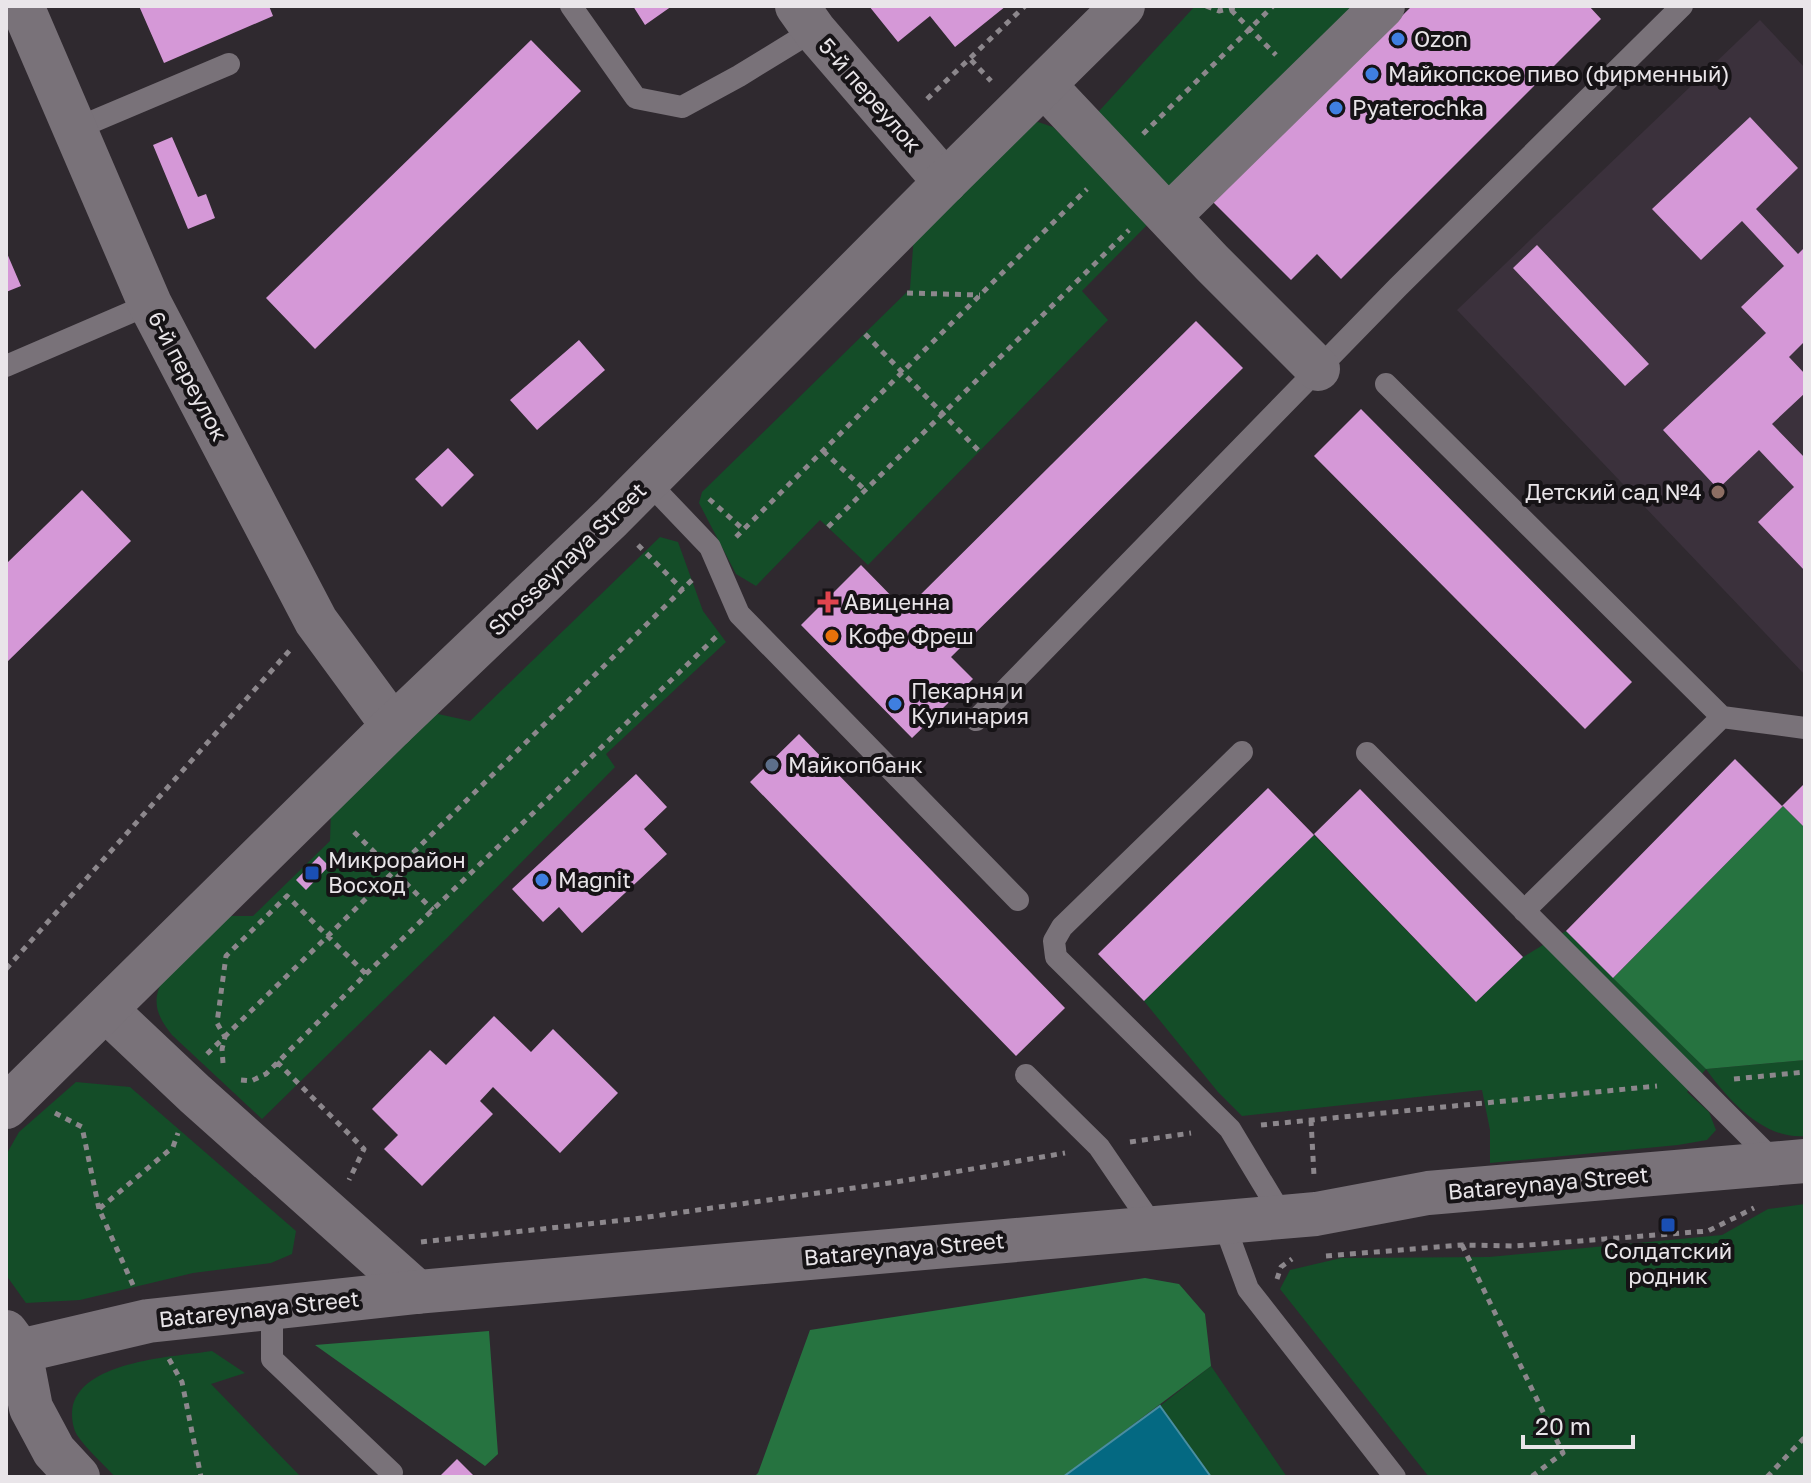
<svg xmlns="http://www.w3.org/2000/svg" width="1811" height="1483" viewBox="0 0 1811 1483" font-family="'Golos Text',sans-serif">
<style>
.built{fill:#3b313c}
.green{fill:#144d28}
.forest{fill:#267340}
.water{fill:#046982;stroke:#498ea1;stroke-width:2}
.building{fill:#d598d7}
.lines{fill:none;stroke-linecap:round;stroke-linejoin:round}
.path{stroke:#8c878c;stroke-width:5;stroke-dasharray:6 6;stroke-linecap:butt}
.lane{stroke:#797279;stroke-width:22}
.street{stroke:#797279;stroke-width:44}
.secondary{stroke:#797279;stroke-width:44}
.shop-dot{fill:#3f7fe0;stroke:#161316;stroke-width:3}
.education-dot{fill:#8d6e63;stroke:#161316;stroke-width:3}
.health-dot{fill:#e0444e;stroke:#161316;stroke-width:3}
.food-dot{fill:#e8710a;stroke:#161316;stroke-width:3}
.service-dot{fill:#5c6f8a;stroke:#161316;stroke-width:3}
.transit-dot{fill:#1a4fb4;stroke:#161316;stroke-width:3}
.labels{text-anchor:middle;stroke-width:8;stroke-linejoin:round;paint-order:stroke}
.poi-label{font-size:22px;fill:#e9e5e9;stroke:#161316;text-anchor:start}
.street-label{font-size:22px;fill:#e9e5e9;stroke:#161316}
</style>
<rect width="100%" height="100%" fill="#2f292f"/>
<!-- built -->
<path class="built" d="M 1760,20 L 1805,68 L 1805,675 L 1457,310 Z"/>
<!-- green -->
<path class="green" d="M 1195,6 L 1367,6 L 1167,201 L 1090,121 Z
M 1038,122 L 1053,127 L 1150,222 L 1082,291 L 1108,320 L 868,565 L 820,520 L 756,586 L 736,574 L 699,503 L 702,492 L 910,289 L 914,234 L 1031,123 Z
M 660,537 L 678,542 L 703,611 L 726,642 L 606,754 L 615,767 L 448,937 L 262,1119 L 172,1035 C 161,1021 152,1007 159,988 C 163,976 209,930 221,916 L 253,916 L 330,841 L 331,811 L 429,712 L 470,721 Z
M 1314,835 L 1476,1002 L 1523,957 L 1566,931 L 1706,1069 L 1805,1060 L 1805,1136 C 1764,1140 1728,1100 1706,1069 L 1687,1092 L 1709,1112 L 1716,1130 L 1707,1140 L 1678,1145 L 1490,1163 L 1490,1130 L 1482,1090 L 1242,1116 L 1218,1092 L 1144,1001 Z
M 76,1082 L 130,1087 L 296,1231 L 292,1254 L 271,1263 L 193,1273 L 80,1300 L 26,1303 L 6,1275 L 6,1155 L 19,1132 Z
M 1805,1204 L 1805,1477 L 1429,1477 L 1280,1289 L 1290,1270 L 1341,1258 L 1489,1257 L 1722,1235 L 1768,1209 Z
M 212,1351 L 245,1373 L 211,1384 L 301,1477 L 115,1477 C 103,1463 87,1450 77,1435 C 72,1427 71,1413 73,1405 C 86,1360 174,1357 212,1351 Z
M 1211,1366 L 1287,1477 L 1211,1477 L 1160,1406 Z"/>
<!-- forest -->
<path class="forest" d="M 1783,806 L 1805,828 L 1805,1060 L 1706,1069 L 1613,978 Z
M 1145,1278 L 1179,1284 L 1205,1314 L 1211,1366 L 1063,1477 L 754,1477 L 758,1473 L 810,1330 Z
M 489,1331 L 498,1454 L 485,1466 L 315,1345 Z"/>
<!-- water -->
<path class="water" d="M 1160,1406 L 1211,1477 L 1063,1477 Z"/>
<!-- building -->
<path class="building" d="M 139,6 L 269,6 L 273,16 L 164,63 Z
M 633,6 L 672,6 L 645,25 Z
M 869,6 L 1006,6 L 955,47 L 930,16 L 898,42 Z
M 1412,6 L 1589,6 L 1601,19 L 1341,279 L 1317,254 L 1291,280 L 1213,202 Z
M 531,40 L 581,91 L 315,349 L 266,298 Z
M 1750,117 L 1798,168 L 1756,209 L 1798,254 L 1805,247 L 1805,341 L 1789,357 L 1805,374 L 1805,393 L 1772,424 L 1805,458 L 1805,571 L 1758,522 L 1794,487 L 1759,450 L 1718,489 L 1663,430 L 1766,333 L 1741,307 L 1784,266 L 1742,221 L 1701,260 L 1652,209 Z
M 172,137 L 198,197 L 206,194 L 215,218 L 188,229 L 153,145 Z
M 1537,245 L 1649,364 L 1625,386 L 1513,268 Z
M 6,251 L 21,286 L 6,292 Z
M 1196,321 L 1243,368 L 951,657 L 973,679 L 912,738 L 801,625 L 861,565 L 905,610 Z
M 579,340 L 605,370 L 537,430 L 510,400 Z
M 1361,409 L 1632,682 L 1585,729 L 1314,456 Z
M 448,448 L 474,475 L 442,507 L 415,479 Z
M 82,490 L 131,541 L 6,663 L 6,564 Z
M 799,734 L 1065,1008 L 1016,1056 L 750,782 Z
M 1735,759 L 1782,806 L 1805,783 L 1805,828 L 1783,806 L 1613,978 L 1566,931 Z
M 636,774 L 667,807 L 644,829 L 667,854 L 582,933 L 559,907 L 543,922 L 512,889 Z
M 1268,788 L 1314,835 L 1144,1001 L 1098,954 Z
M 1360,789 L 1523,957 L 1476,1002 L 1314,834 Z
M 319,856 L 329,866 L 306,890 L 296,880 Z
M 494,1016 L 531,1052 L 553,1029 L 618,1093 L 560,1153 L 493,1087 L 480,1101 L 493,1114 L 422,1186 L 384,1149 L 398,1135 L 372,1109 L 430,1050 L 446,1065 Z
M 457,1459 L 475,1477 L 439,1477 Z"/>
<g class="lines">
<!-- path -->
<path class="path" d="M 1206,6 L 1219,11 L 1239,6
M 1231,10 L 1276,55
M 971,60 L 991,81
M 927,99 L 1025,6
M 1143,134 L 1273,6
M 907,293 L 980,295
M 865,334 L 979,451
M 823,451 L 865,490
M 709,499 L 744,530
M 828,527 L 1129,230
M 736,537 L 1087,189
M 638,545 L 683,590
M 354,832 L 433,910
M 6,969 L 290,650
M 207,1054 L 692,580
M 277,1062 L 364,1149 L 349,1180
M 223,1063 L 222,1049 L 225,1037 L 217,1023 L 226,956 L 287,896 L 366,974
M 1734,1079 L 1805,1072
M 241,1080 L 251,1081 L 266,1074 L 366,974 L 719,634
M 55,1113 L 82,1127 L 99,1209
M 1311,1120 L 1314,1176
M 1261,1125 L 1657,1086
M 1130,1142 L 1191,1133
M 421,1242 L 634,1219 L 896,1182 L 1065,1153
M 1462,1245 L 1563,1453 L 1531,1477
M 1326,1256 L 1462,1245 L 1515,1246 L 1708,1231 L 1754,1208
M 1277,1279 L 1281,1267 L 1292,1259
M 133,1285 L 99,1209 L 173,1147 L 178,1133
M 169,1359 L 182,1382 L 201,1477
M 1767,1477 L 1805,1437"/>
<!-- lane -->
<path class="lane" d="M 571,6 L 636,98 L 682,107 L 739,76 L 814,30
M 75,129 L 229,64
M 6,366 L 150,304
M 1386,384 L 1722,717
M 647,481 L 710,547 L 739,614 L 1018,900
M 976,720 L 1398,287 L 1682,6
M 1242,752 L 1062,927 L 1054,941 L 1056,957 L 1230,1129 L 1283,1217
M 1367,753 L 1776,1163
M 1524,911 L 1722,717 L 1805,728
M 1026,1075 L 1099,1147 L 1153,1226
M 1223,1221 L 1248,1289 L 1395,1477
M 272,1308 L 272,1359 L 392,1473"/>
<!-- street -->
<path class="street" d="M 22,6 L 150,304 L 316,621 L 393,726
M 797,6 L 814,30 L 945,182
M 1044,85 L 1212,263 L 1318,369
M 1169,216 L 1383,6
M 106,1010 L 195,1094 L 417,1292"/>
<!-- secondary -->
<path class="secondary" d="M 6,1107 L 393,726 L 611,518 L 945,182 L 1123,6
M 6,1332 L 20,1351 L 31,1408 L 54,1451 L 78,1477
M 6,1356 L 20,1351 L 148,1321 L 417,1292 L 1316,1214 L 1428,1193 L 1805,1161"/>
</g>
<!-- markers -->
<g class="shop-dot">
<circle cx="1398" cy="39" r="8"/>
<circle cx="1372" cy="74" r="8"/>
<circle cx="1336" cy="108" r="8"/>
<circle cx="895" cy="704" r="8"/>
<circle cx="542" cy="880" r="8"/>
</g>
<circle class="education-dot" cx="1718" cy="492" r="8"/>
<path class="health-dot" d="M824 590h8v8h8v8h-8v8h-8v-8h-8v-8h8z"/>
<circle class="food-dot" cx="832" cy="636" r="8"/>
<circle class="service-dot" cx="772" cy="765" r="8"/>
<g class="transit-dot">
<rect x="304" y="865" width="16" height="16" rx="4"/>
<rect x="1660" y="1217" width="16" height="16" rx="4"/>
</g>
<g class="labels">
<!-- poi labels -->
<g class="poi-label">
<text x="1414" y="47">Ozon</text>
<text x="1388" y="82">Майкопское пиво (фирменный)</text>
<text x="1352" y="116">Pyaterochka</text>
<text x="1702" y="500" text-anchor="end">Детский сад №4</text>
<text x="844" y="610">Авиценна</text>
<text x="848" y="644">Кофе Фреш</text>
<text x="911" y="699">Пекарня и<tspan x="911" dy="25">Кулинария</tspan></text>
<text x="788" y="773">Майкопбанк</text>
<text x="328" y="868">Микрорайон<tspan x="328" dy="25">Восход</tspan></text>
<text x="558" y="888">Magnit</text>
<text x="1668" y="1259" text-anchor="middle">Солдатский<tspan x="1668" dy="25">родник</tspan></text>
</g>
<!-- street labels -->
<g class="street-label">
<text transform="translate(870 95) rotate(49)" y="8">5-й переулок</text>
<text transform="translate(188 376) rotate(62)" y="8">6-й переулок</text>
<text transform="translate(567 559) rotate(-44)" y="8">Shosseynaya Street</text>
<text transform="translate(1548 1183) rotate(-5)" y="8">Batareynaya Street</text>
<text transform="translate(904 1249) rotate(-5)" y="8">Batareynaya Street</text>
<text transform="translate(259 1309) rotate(-6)" y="8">Batareynaya Street</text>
</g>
</g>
<!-- border -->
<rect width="1811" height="1483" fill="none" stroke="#e9e5e9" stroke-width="16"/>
<!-- scale -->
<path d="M1523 1435v12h110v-12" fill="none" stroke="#e9e5e9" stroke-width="4"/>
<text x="1535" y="1435" font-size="24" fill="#e9e5e9" stroke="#161316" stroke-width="6" paint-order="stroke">20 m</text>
</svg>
